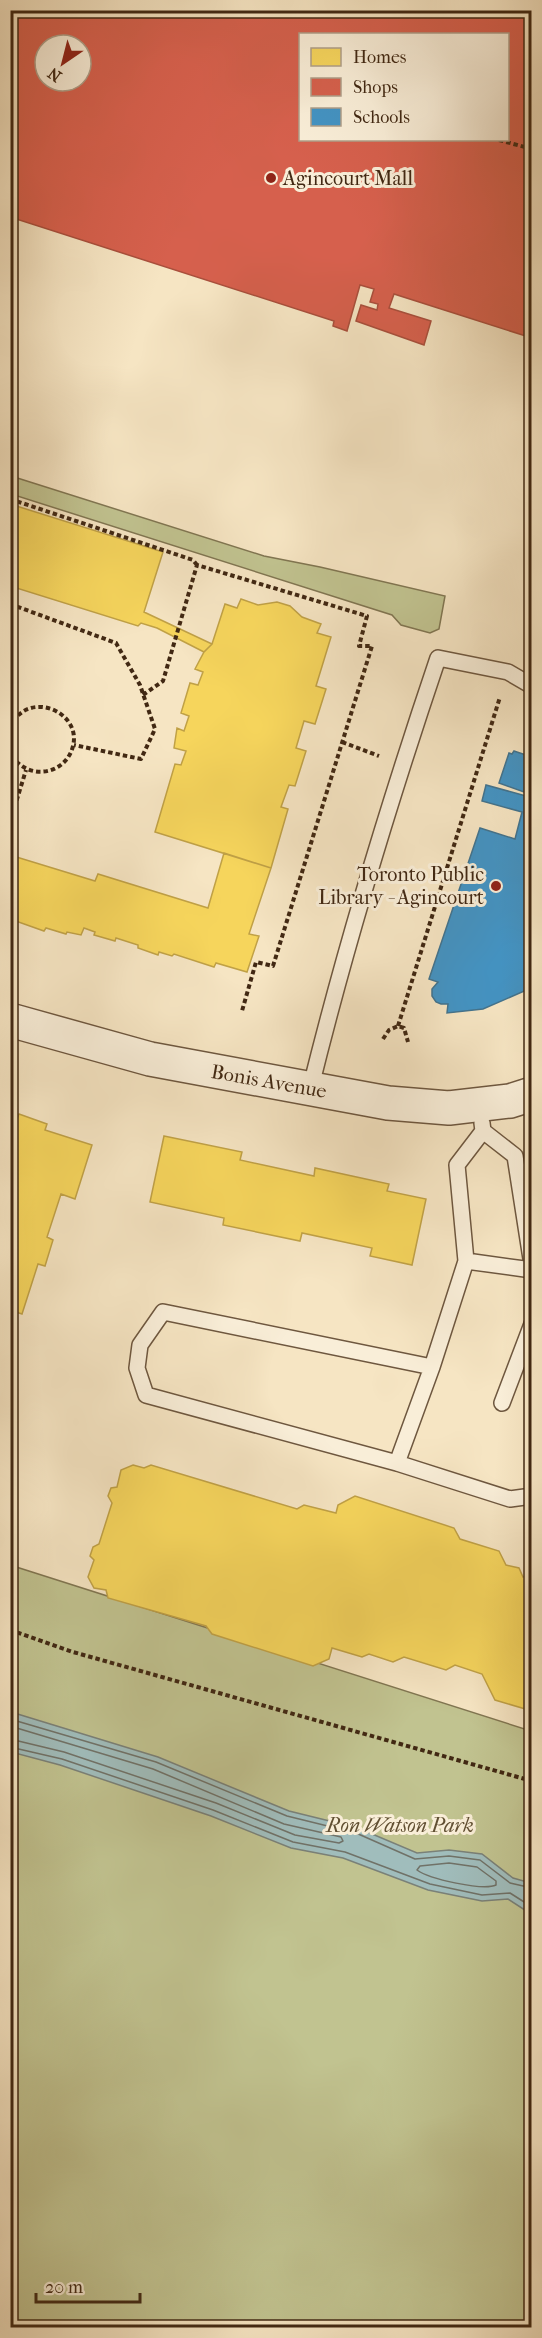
<svg xmlns="http://www.w3.org/2000/svg" width="542" height="2338" viewBox="0 0 542 2338" font-family="'IM FELL French Canon',serif">
<style>
.green{fill:#c1c390;stroke:#817652;stroke-width:1.5}
.water{fill:#a0bdbc;stroke:#7a8178;stroke-width:1.5}
.homes{fill:#f6d55c;stroke:#c0a146;stroke-width:1.5}
.shops{fill:#d6604d;stroke:#a94f3c;stroke-width:1.5;fill-rule:evenodd}
.schools{fill:#4393c3;stroke:#42738e;stroke-width:1.5}
.lines{fill:none;stroke-linecap:round;stroke-linejoin:round}
.shore{stroke:#707268;stroke-width:1.5}
.service-casing{stroke:#6e573f;stroke-width:18}
.tertiary-casing{stroke:#6e573f;stroke-width:36}
.path{stroke:#412813;stroke-width:4;stroke-dasharray:4.5 3;stroke-linecap:butt}
.service{stroke:#f9eed8;stroke-width:15}
.tertiary{stroke:#f9eed8;stroke-width:33}
.poi-dot{fill:#8f2418;stroke:#f9eed8;stroke-width:2}
.labels{text-anchor:middle;stroke-width:6;stroke-linejoin:round;paint-order:stroke}
.poi-label{font-size:20px;fill:#412813;stroke:#f9eed8;text-anchor:start}
.street-label{font-size:20px;fill:#412813;stroke:#f9eed8}
.park-label{font-size:20px;font-style:italic;fill:#614f32;stroke:#f9eed8}
</style>
<rect width="100%" height="100%" fill="#f6e5c3"/>
<filter id="stains"><feTurbulence type="fractalNoise" baseFrequency=".00333" numOctaves="4"/><feColorMatrix values="0 0 0 0 .2 0 0 0 0 .09 0 0 0 0 .02 0 0 0 .5 -.17"/></filter>
<radialGradient id="worn" r=".72"><stop offset=".6" stop-color="#630" stop-opacity="0"/><stop offset="1" stop-color="#630" stop-opacity=".3"/></radialGradient>
<!-- green -->
<path class="green" d="M 11,476 L 264,556 L 320,567 L 445,596 L 439,629 L 430,633 L 401,625 L 392,615 L 11,494 Z
M 10,1565 L 531,1731 L 531,2327 L 11,2327 Z"/>
<!-- water -->
<path class="water" d="M 11,1712 L 158,1757 L 289,1811 L 358,1828 L 417,1853 L 449,1850 L 482,1854 L 513,1878 L 531,1883 L 531,1914 L 508,1899 L 482,1901 L 428,1890 L 343,1858 L 291,1848 L 211,1816 L 60,1765 L 11,1752 Z"/>
<!-- homes -->
<path class="homes" d="M 10,504 L 163,552 L 144,612 L 212,644 L 204,652 L 157,628 L 141,623 L 138,626 L 10,586 Z
M 241,599 L 258,605 L 277,602 L 290,606 L 302,617 L 321,624 L 317,633 L 331,637 L 316,686 L 326,689 L 315,724 L 304,721 L 296,748 L 306,751 L 295,786 L 289,785 L 281,807 L 288,809 L 271,868 L 155,832 L 175,764 L 181,765 L 186,751 L 174,748 L 177,728 L 184,731 L 189,716 L 181,713 L 190,683 L 198,685 L 203,672 L 195,669 L 204,652 L 212,644 L 225,604 L 237,608 Z
M 224,853 L 271,868 L 249,934 L 259,936 L 247,972 L 216,963 L 214,967 L 174,954 L 172,956 L 159,952 L 158,955 L 138,948 L 138,945 L 116,938 L 115,941 L 94,935 L 95,932 L 84,928 L 81,935 L 67,932 L 66,934 L 46,928 L 44,931 L 10,919 L 10,855 L 95,881 L 98,874 L 208,908 Z
M 19,1114 L 47,1124 L 45,1130 L 92,1145 L 75,1199 L 61,1194 L 47,1237 L 53,1240 L 45,1266 L 38,1264 L 22,1314 L 10,1310 L 10,1119 L 16,1121 Z
M 164,1136 L 242,1152 L 240,1160 L 314,1176 L 315,1168 L 389,1184 L 387,1191 L 426,1199 L 412,1265 L 370,1256 L 372,1248 L 302,1233 L 300,1241 L 223,1225 L 224,1218 L 150,1202 Z
M 10,1333 L 16,1334 L 10,1352 Z
M 133,1465 L 144,1468 L 151,1465 L 297,1509 L 304,1505 L 336,1513 L 338,1505 L 355,1496 L 454,1528 L 460,1539 L 499,1551 L 506,1565 L 519,1568 L 523,1577 L 532,1573 L 532,1711 L 495,1700 L 482,1674 L 455,1665 L 446,1670 L 404,1657 L 393,1662 L 369,1654 L 362,1657 L 332,1648 L 329,1659 L 313,1666 L 212,1634 L 206,1626 L 108,1598 L 106,1590 L 94,1588 L 88,1577 L 94,1560 L 90,1556 L 93,1547 L 99,1544 L 112,1503 L 108,1496 L 111,1488 L 117,1487 L 121,1470 Z
M 532,1546 L 532,1562 L 525,1550 Z"/>
<!-- shops -->
<path class="shops" d="M 10,10 L 532,10 L 532,338 L 394,294 L 389,308 L 431,321 L 424,345 L 356,321 L 361,305 L 377,310 L 378,304 L 370,302 L 374,289 L 360,285 L 347,331 L 333,326 L 334,321 L 10,217 ZM 300,34 L 508,34 L 508,140 L 300,140 ZM 45,45 L 81,45 L 81,81 L 45,81 Z"/>
<!-- schools -->
<path class="schools" d="M 514,751 L 532,757 L 532,982 L 529,989 L 483,1009 L 447,1013 L 448,1004 L 441,1004 L 436,1002 L 432,996 L 432,989 L 438,982 L 429,979 L 480,828 L 515,839 L 522,812 L 482,801 L 486,785 L 526,796 L 527,793 L 499,783 L 509,753 L 512,754 Z"/>
<g class="lines">
<!-- shore -->
<path class="shore" d="M 10,1719 L 156,1762 L 287,1816 L 356,1833 L 415,1859 L 449,1856 L 480,1860 L 510,1883 L 532,1888
M 10,1726 L 153,1769 L 284,1824 L 341,1837 L 343,1841 L 339,1843 L 295,1835 L 216,1803 L 64,1752 L 10,1739
M 10,1747 L 62,1759 L 213,1810 L 293,1842 L 345,1852 L 430,1884 L 482,1895 L 510,1893 L 532,1907
M 449,1863 L 477,1867 L 496,1881 L 496,1885 C 483,1891 429,1879 417,1870 L 420,1866 Z"/>
<defs>
<path id="service" d="M 310,1090 C 346,944 390,800 438,658 L 508,672 L 532,686
M 482,1123 L 483,1131 L 515,1156 L 532,1265
M 466,1261 L 532,1270
M 432,1367 L 163,1312 L 140,1345 L 137,1368 L 146,1395 L 397,1463 L 510,1499 L 532,1496
M 502,1403 L 532,1324
M 397,1463 L 432,1367 L 466,1261 L 457,1165 L 483,1131"/>
<path id="tertiary" d="M 10,1020 L 150,1059 L 388,1103 L 449,1108 L 510,1101 L 532,1094"/>
</defs>
<!-- service casing -->
<use href="#service" class="service-casing"/>
<!-- tertiary casing -->
<use href="#tertiary" class="tertiary-casing"/>
<!-- path -->
<path class="path" d="M 499,140 L 532,149
M 10,499 L 193,560 L 197,565
M 10,604 L 116,643 L 140,685 L 155,729 L 141,759 L 74,745
M 143,695 L 163,681 L 197,565 L 367,616 L 359,646 L 372,646 L 273,966 L 256,962 L 242,1011
M 10,728 C 26,688 82,711 73,746 C 67,771 37,780 18,763 C 14,759 12,758 10,752
M 342,742 L 379,756
M 10,822 L 26,770
M 398,1026 L 500,697
M 383,1039 L 389,1030 L 398,1026 L 404,1028 L 408,1042
M 10,1630 L 73,1652 L 532,1781"/>
<!-- service -->
<use href="#service" class="service"/>
<!-- tertiary -->
<use href="#tertiary" class="tertiary"/>
</g>
<!-- markers -->
<g class="poi-dot">
<circle cx="271" cy="178" r="6"/>
<circle cx="496" cy="886" r="6"/>
</g>
<g class="labels">
<!-- poi labels -->
<g class="poi-label">
<text x="283" y="185">Agincourt Mall</text>
<text x="484" y="881" text-anchor="end">Toronto Public<tspan x="484" dy="23">Library - Agincourt</tspan></text>
</g>
<!-- street labels -->
<g class="street-label">
<text transform="translate(269 1081) rotate(10)" y="7">Bonis Avenue</text>
</g>
<!-- park labels -->
<g class="park-label">
<text x="400" y="1832">Ron Watson Park</text>
</g>
</g>
<!-- margin -->
<rect width="542" height="2338" fill="none" stroke="#f6e5c3" stroke-width="36"/>
<rect x="12" y="12" width="518" height="2314" fill="none" stroke="#412813" stroke-width="3"/>
<rect x="18" y="18" width="506" height="2302" fill="none" stroke="#412813" stroke-width="1.5"/>
<!-- legend -->
<rect x="299" y="33" width="210" height="108" fill="#f9eed8" stroke="#af9f89" stroke-width="1.5"/>
<rect x="311" y="48" width="30" height="18" fill="#f6d55c" stroke="#af9f89" stroke-width="1.5"/>
<text x="353" y="63" font-size="18" fill="#412813">Homes</text>
<rect x="311" y="78" width="30" height="18" fill="#d6604d" stroke="#af9f89" stroke-width="1.5"/>
<text x="353" y="93" font-size="18" fill="#412813">Shops</text>
<rect x="311" y="108" width="30" height="18" fill="#4393c3" stroke="#af9f89" stroke-width="1.5"/>
<text x="353" y="123" font-size="18" fill="#412813">Schools</text>
<!-- north arrow -->
<g transform="translate(63 63) rotate(215)"><circle r="28" fill="#f9eed8" stroke="#af9f89" stroke-width="1.5"/>
<path d="M0-4.5L10 22L0 15L-10 22Z" fill="#8f2418"/>
<text y="-9" font-size="16" font-weight="bold" text-anchor="middle" fill="#412813">N</text>
</g>
<!-- scale -->
<path d="M36 2293v9h104v-9" fill="none" stroke="#412813" stroke-width="3"/>
<text x="45" y="2293" font-size="18" fill="#412813" stroke="#f9eed8" stroke-width="4.5" paint-order="stroke">20 m</text>
<rect width="100%" height="100%" filter="url(#stains)"/>
<rect width="100%" height="100%" fill="url(#worn)"/>
</svg>
